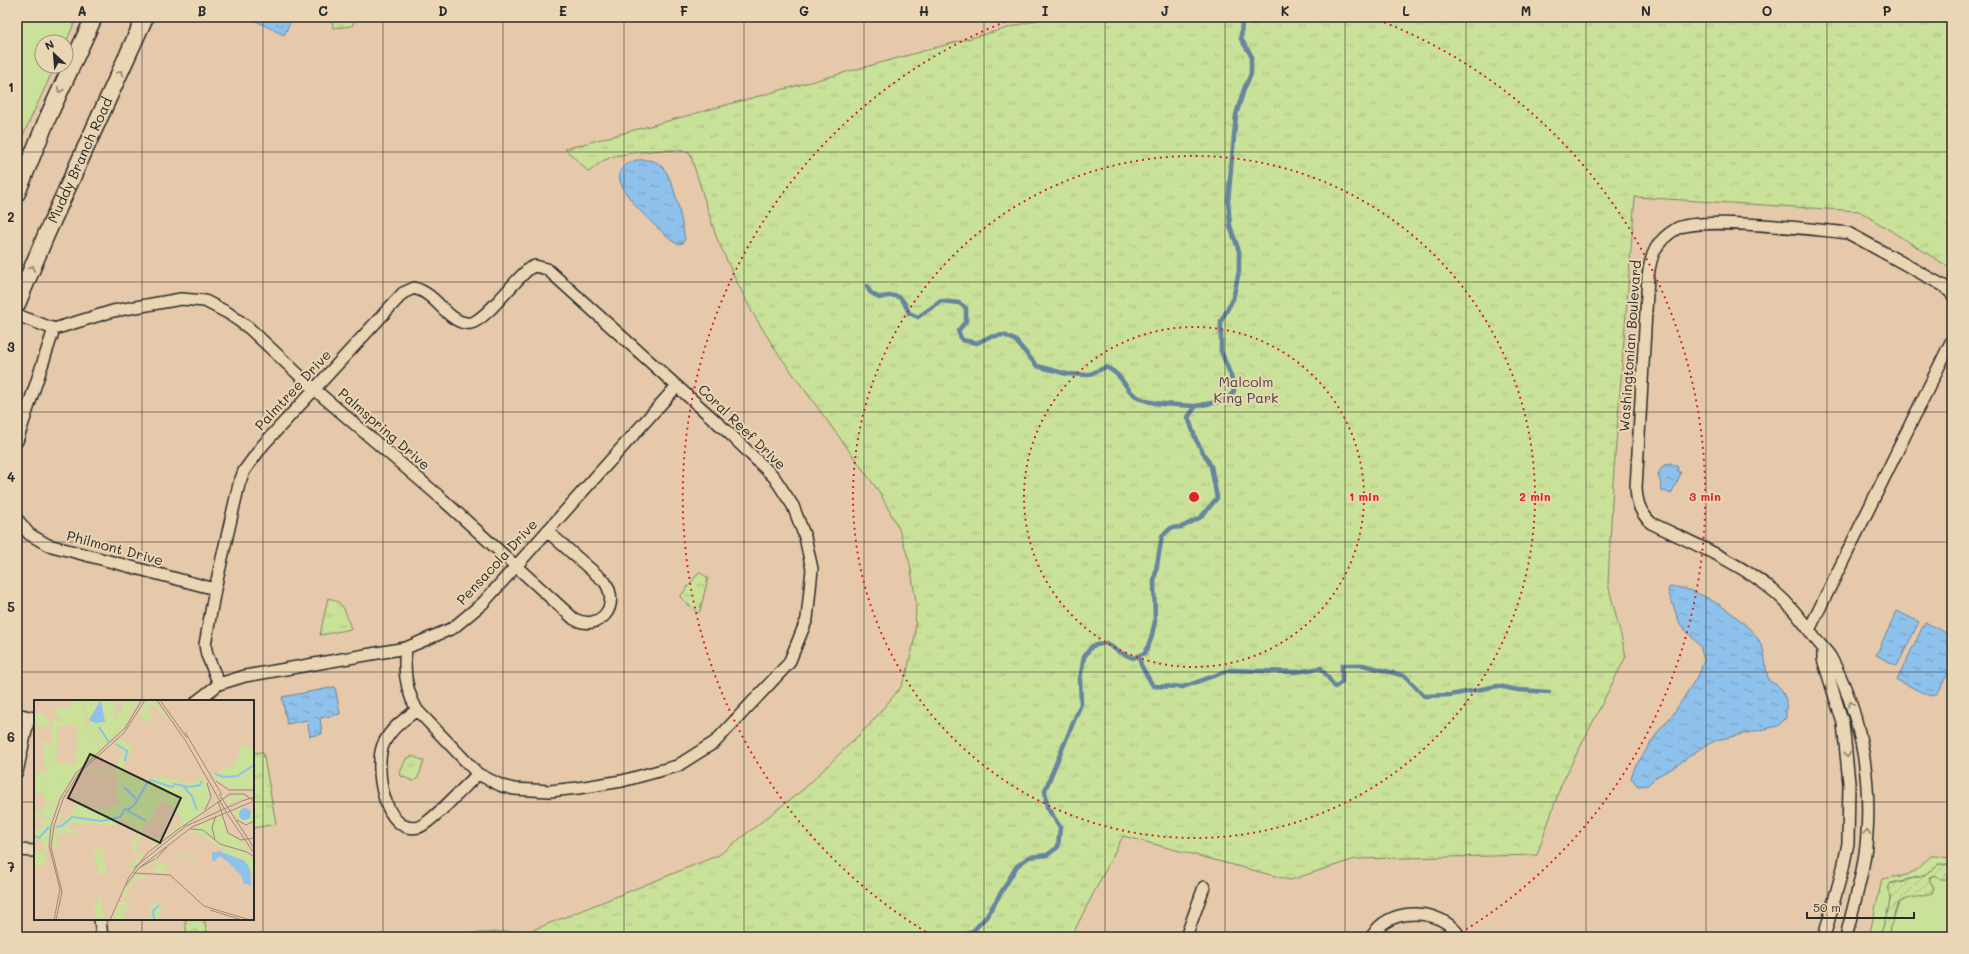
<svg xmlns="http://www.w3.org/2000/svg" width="1969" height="954" viewBox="0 0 1969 954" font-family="Mali,sans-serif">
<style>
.grass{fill:#c9e198;stroke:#7a8662}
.forest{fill:url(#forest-crowns);stroke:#7a8662}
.park{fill:url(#park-tufts);stroke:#7a8662}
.garden{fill:url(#garden-furrows);stroke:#7a8662}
.water{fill:url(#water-ripples);stroke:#66859e}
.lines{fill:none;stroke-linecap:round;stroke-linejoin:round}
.stream{stroke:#66859e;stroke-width:4.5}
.street-casing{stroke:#2b2b2b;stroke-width:14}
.secondary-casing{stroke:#2b2b2b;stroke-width:19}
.street{stroke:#ead6b4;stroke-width:11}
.secondary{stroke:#ead6b4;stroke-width:16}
.oneway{stroke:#8a8070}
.grid{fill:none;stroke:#2b2b2b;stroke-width:1;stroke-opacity:0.55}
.ring{fill:none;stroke:#d62828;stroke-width:2;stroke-dasharray:2 4}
.labels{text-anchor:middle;stroke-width:4;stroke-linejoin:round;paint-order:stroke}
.street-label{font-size:14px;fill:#2b2b2b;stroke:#ead6b4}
.park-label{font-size:14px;fill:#43463b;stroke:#ead6b4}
.inset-river{fill:none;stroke:#8ec1eb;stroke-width:2}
.inset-road{fill:none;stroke:#9b8977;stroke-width:1}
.view{fill:#2b2b2b;fill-opacity:0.15;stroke:#2b2b2b;stroke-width:2}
.inset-edge{fill:none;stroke:#2b2b2b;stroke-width:2}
.centre{fill:#d62828;stroke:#ead6b4;stroke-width:2}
.ring-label{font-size:12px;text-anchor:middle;font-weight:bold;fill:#d62828;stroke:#ead6b4;stroke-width:4;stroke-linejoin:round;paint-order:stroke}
.neatline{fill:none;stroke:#2b2b2b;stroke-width:1.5}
.grid-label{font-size:13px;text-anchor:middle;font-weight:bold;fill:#2b2b2b}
</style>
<defs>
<pattern id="forest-crowns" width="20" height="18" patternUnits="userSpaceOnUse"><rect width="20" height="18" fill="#c9e198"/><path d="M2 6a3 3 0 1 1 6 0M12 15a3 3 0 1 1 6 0" fill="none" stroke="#adc183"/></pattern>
<pattern id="park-tufts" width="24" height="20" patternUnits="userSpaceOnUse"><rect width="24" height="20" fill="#c9e198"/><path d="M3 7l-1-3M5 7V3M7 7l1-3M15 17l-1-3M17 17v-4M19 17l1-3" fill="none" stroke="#adc183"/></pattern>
<pattern id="garden-furrows" width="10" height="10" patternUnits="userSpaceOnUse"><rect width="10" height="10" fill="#c9e198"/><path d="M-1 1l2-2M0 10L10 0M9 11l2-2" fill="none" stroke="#adc183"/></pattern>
<pattern id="water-ripples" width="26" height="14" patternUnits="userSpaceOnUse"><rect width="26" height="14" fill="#8ec1eb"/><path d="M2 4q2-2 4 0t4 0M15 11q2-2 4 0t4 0" fill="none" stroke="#749dbf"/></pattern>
</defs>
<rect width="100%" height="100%" fill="#e6c8aa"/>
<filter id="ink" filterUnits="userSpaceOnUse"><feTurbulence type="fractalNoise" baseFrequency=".025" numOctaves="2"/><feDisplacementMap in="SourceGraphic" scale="8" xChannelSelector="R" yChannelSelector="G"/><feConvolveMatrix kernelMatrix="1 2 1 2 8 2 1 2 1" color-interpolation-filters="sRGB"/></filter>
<g filter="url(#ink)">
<!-- grass -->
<path class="grass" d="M 17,17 L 77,17 L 66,42 L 42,42 L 42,66 L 55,66 L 17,148 Z
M 1931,856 L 1938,856 L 1952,859 L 1952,865 L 1939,864 L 1923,876 L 1891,883 C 1886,889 1890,893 1890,899 C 1889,911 1884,926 1879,937 L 1869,937 L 1882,879 L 1907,875 L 1916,870 Z
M 1934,875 L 1947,879 L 1952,879 L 1952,937 L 1887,937 L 1898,905 L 1906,898 L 1932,893 L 1934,889 L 1929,879 Z"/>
<!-- forest -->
<path class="forest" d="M 185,919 L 204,919 L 208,937 L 187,937 Z"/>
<!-- park -->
<path class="park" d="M 332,17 L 356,17 L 352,26 L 333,28 Z
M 1048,17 L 1952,17 L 1952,269 L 1859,211 L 1635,197 L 1613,482 L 1608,584 L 1626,656 L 1561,785 L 1537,855 L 1355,859 L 1290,880 L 1123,836 L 1071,937 L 443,937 L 462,934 L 533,930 L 719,855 L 805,788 L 870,724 L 901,687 L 907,672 L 915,637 L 916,602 L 910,564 L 899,529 L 880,493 L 777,352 L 752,312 L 733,274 L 716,236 L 690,153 C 681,146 621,153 609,158 C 601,161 596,166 589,172 L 565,149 Z
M 699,572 L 708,578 L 700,611 L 698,613 L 680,597 Z
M 328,598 C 346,602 345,613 351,629 L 320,635 Z
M 263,752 L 276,824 L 253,828 L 253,753 Z
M 412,756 L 424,761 L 418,778 L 413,781 L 401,776 L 400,773 L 406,759 Z"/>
<!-- garden -->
<path class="garden" d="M 1939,864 L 1952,865 L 1952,879 L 1940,879 L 1936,875 L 1929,877 L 1930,881 L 1934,889 C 1929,900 1908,894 1898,904 C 1893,910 1895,918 1892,925 C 1890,929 1888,933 1887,937 L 1879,937 C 1884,926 1888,912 1890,900 C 1891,894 1887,890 1890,884 L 1923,876 Z"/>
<!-- water -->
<path class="water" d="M 293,17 L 284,35 L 250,18 L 250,17 Z
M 636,160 C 644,160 652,159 659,164 C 675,175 681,221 685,239 L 683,243 L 678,244 L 672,241 C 660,229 607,187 622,168 C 625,164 631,162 636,160 Z
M 1671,463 L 1678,467 L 1677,470 L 1681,473 L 1671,494 L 1660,489 L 1661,484 L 1658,474 L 1663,466 Z
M 1670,587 C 1696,585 1748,620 1760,642 C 1766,653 1765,669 1769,681 L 1777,685 L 1782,690 L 1786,700 L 1786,718 L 1778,726 L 1717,740 L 1701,748 L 1673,768 L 1656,777 L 1648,785 L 1638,786 L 1631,778 L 1635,767 L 1660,729 L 1674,713 L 1700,672 L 1704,660 L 1700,646 L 1680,624 L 1669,594 L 1668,589 Z
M 1897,611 L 1919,622 L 1897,666 L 1876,655 Z
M 1925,622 L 1952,636 L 1952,665 L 1938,693 L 1930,696 L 1897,680 Z
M 335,687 L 340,714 L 320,718 L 322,734 L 310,736 L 307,720 L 287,724 L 282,697 Z"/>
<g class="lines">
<!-- stream -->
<path class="stream" d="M 867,286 L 870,292 L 879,298 C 898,293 902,295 909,313 L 918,317 L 941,301 L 959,303 L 966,308 L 966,321 L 958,331 L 962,340 L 977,343 L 989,337 L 1004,335 L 1015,340 L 1037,366 L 1067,374 L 1088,375 L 1106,367 C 1120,374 1121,380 1130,391 C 1145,407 1176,404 1196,406
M 1139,656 L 1141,665 L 1153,686 L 1183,687 L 1230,670 L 1296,672 L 1321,668 L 1335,687 L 1342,682 L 1342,665 L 1363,665 L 1405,676 L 1424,696 L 1450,695 L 1498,686 L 1518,690 L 1549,692
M 961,937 L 973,931 L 987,916 L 1017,866 L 1029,857 L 1047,855 L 1058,847 L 1060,827 L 1047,807 L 1045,790 L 1081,704 L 1080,679 L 1084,657 L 1092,646 L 1106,643 L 1119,652 L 1133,658 L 1145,653 L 1151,639 L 1155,621 L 1154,582 L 1162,536 L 1171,528 L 1182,527 L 1201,517 L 1217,498 L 1211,466 L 1196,440 L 1188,417 L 1196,406 L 1227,400 L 1234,391 L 1231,376 L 1221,351 L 1221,321 L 1233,299 L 1239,271 L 1239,251 L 1230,226 L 1228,201 L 1236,115 L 1244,89 L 1251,74 L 1251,55 L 1241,39 L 1242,17"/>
<defs>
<path id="street" d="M 17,315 L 54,329 L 113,311 L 181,299 L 205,301 L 228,313 L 249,328 L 314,389 L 441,498 L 574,619 C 600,632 621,606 605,582 L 547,531
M 17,441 L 54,329
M 17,519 L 29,534 L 48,545 L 215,589
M 1809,630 L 1952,340
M 1823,650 L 1823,659 L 1843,723 L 1849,783 L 1848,843 L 1843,868 L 1824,937
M 219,684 L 207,655 L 205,645 L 215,589 L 239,484 L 244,471 L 263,445 L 403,293 L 414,288 C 430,292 439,306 451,316 C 456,320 464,324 471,323 C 487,319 515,279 530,268 L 535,266 L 547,269 L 730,434 L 774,477 L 793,506 L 805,537 L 812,569 L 807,619 L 789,663 L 715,742 L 677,766 L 622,781 L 578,788 L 550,791 L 514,789 L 502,786 L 478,774 L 417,710 C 406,691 403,671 406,648
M 197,701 L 219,684 L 245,676 L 406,648 L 453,628 L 483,603 L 677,386
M 417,710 C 403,720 390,729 383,745 C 374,767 384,836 419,827 C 431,823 467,784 478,774
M 17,714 L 34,718
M 17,772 L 29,717
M 17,850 L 35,851
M 100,919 L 102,937
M 1186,937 L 1204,887
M 1371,937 C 1374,934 1376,930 1379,927 C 1401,906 1445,911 1460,937
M 1846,937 C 1854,903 1865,869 1867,834 C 1871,774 1860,711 1831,658 C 1827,651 1819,644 1814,637 C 1803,621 1790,605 1775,592 C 1739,562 1692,543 1651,523 C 1640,512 1637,503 1636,488 L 1648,276 C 1651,254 1656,241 1676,229 C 1699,216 1808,229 1840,232 L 1848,233 L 1863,241 L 1944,286 L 1952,294"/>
<g id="secondary">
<path d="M 17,193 L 48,117 L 94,17"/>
<path id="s1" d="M 17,304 L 46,235 L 145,17"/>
</g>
</defs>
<!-- street casing -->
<use href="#street" class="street-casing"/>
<!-- secondary casing -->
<use href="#secondary" class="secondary-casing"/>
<!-- street -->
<use href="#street" class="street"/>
<!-- secondary -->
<use href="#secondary" class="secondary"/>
</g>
<!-- one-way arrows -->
<defs><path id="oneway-chevron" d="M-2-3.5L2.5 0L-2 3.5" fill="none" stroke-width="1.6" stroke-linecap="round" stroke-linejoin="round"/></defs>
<g class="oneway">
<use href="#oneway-chevron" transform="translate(120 73) rotate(-66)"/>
<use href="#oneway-chevron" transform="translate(60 90) rotate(115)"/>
<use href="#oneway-chevron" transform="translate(32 268) rotate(-67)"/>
<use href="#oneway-chevron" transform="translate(1851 704) rotate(-109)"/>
<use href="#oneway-chevron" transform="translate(1847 755) rotate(85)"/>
<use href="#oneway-chevron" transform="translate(1867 832) rotate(-87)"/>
</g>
</g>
<!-- grid -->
<path class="grid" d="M 142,17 L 142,701M 263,17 L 263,937M 383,17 L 383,937M 503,17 L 503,937M 624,17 L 624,937M 744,17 L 744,937M 864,17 L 864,937M 984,17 L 984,937M 1105,17 L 1105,937M 1225,17 L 1225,937M 1345,17 L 1345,937M 1466,17 L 1466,937M 1586,17 L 1586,937M 1706,17 L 1706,937M 1827,17 L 1827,937M 17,152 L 1952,152M 17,282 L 1952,282M 17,412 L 1952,412M 17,542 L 1952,542M 17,672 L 1952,672M 17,802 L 35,802M 253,802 L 1952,802M 142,919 L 142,937"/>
<!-- distance rings -->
<g class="ring">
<circle cx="1194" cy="497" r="170"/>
<circle cx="1194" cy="497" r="341"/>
<path d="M931 935A511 511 0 0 1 1015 18M1373 18A511 511 0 0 1 1457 935"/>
</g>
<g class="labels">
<!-- street labels -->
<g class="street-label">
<text dy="5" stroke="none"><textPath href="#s1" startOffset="157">Muddy Branch Road</textPath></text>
<text transform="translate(1630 346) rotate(-86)" y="5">Washingtonian Boulevard</text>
<text transform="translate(293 390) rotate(-47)" y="5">Palmtree Drive</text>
<text transform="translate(742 427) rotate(44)" y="5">Coral Reef Drive</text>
<text transform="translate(384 429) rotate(41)" y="5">Palmspring Drive</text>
<text transform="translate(115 548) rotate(15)" y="5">Philmont Drive</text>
<text transform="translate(497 562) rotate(-47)" y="5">Pensacola Drive</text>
</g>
<!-- park labels -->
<g class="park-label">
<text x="1246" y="387">Malcolm<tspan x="1246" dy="16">King Park</tspan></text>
</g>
</g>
<!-- overview -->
<g transform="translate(34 700)">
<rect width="220" height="220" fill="#e6c8aa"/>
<path d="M 37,0 L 49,0 L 52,27 L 66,50 L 39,75 L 23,104 L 12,101 L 12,76 L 21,45 L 17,29 L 21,18 L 24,22 L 27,19 L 19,13 L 21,9 L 37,7 ZM 23,26 L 43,26 L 42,64 L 23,64 ZM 50,0 L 66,0 L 55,19 L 62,24 L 71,22 L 67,0 L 83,0 L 79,18 L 82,17 L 84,11 L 87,12 L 90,0 L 99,2 L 76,24 L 64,28 L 68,44 L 91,24 L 108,0 L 91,26 L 67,49 L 54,28 ZM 112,0 L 112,7 L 116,6 L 113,9 L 119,17 L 113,23 L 105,15 ZM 15,30 L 6,31 L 15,30 L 20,40 L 17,63 L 13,70 L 11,70 L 9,40 L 11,39 L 14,43 L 18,42 ZM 0,71 L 1,78 L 4,78 L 4,71 L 12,72 L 11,96 L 8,93 L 0,97 L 3,92 L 0,92 ZM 170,77 L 175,89 L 173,107 L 167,113 L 116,148 L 123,137 L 128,139 L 149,122 L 144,114 L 152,122 L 171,106 L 175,89 ZM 13,103 L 22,105 L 18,119 L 13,119 L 15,116 L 18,119 L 18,106 L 14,109 L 12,106 L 12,108 L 9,111 L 7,111 L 14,115 L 5,114 L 4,117 L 10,118 L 0,116 L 0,111 L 10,110 ZM 154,153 L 158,155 L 164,168 L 160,172 L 158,173 L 163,168 L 155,154 L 137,164 L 137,167 L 129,166 L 129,171 L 135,171 L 133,173 L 118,172 L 118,169 L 124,170 L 122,163 L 118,164 L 117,168 L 116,164 L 105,170 L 111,172 L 115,169 L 116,171 L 116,169 L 116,172 L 104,172 L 104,171 L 107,168 L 121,161 L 134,165 ZM 101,176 L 110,175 L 112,179 L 104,178 L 98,183 L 99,188 L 95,188 L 91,197 L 96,200 L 97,203 L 88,195 ZM 91,201 L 96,206 L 88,214 L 94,220 L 79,220 L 85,204 Z" fill="#c9e198" fill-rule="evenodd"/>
<path d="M 105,0 L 92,22 L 69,45 L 64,26 L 76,24 L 96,2 ZM 112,0 L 120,0 L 136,22 L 125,13 L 121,6 L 112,7 ZM 0,13 L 9,14 L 15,21 L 15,25 L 5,28 ZM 87,39 L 99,48 L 89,66 L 96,76 L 113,80 L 122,77 L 138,79 L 148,85 L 167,83 L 169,77 L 166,71 L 175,89 L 176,99 L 173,105 L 165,108 L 167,112 L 152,122 L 132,101 L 127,100 L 109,126 L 105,142 L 101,145 L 102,150 L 110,155 L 94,175 L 100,161 L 105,159 L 104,152 L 98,152 L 99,146 L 95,142 L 101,140 L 106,130 L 96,125 L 90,131 L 95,125 L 89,119 L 76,126 L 58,123 L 55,127 L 52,122 L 46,125 L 39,122 L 33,126 L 37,130 L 41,129 L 45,132 L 24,134 L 22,140 L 24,148 L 21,149 L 22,153 L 19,154 L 22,152 L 18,143 L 22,125 L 28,124 L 31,119 L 28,117 L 23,120 L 25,112 L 27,116 L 32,118 L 38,114 L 45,96 L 44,106 L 72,109 L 83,105 L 85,101 L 82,97 L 83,82 L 88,75 L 61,71 L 58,69 L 79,72 L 89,51 L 80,45 ZM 220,63 L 220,89 L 197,89 L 182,80 L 178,74 ZM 31,79 L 22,101 L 14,99 L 14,87 L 20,81 ZM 208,94 L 213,97 L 194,104 L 191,98 ZM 14,105 L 14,109 L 18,106 L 21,109 L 18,119 L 15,116 L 4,117 L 5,112 L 6,116 L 14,115 L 6,112 ZM 208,107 L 220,112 L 219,121 L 213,124 L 203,118 L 199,112 ZM 187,115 L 193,132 L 208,142 L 215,152 L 188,144 L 181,138 L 178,130 L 181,118 ZM 10,119 L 18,121 L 13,153 L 8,141 L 0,141 L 0,131 L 11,126 L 4,123 ZM 179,119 L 177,128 L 179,136 L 161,127 ZM 158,129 L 167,130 L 186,145 L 209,152 L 217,156 L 220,161 L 185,147 L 162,132 L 150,135 ZM 0,148 L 11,153 L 11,165 L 0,165 ZM 72,148 L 68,152 L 73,173 L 65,175 L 59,151 ZM 121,202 L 128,207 L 124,220 L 104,220 L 108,217 L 117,217 L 116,206 Z" fill="#c9e198"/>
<path d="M 207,45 L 220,49 L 220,78 L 214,84 L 207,77 L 184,82 L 181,76 L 190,67 L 197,67 L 205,56 ZM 79,73 L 110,79 L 137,79 L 155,83 L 168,79 L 172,83 L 174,101 L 164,109 L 160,108 L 161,113 L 154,119 L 127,100 L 116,121 L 108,128 L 89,118 L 80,125 L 51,121 L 30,124 L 30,120 L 42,112 L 40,107 L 43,105 L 70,110 L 83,105 L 86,99 L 84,77 ZM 190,147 L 217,156 L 220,159 L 220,170 L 217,173 L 209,159 L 187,152 ZM 66,195 L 70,220 L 61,220 L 62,212 L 59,209 Z" fill="#c9e198"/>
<path d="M 67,0 L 71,22 L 61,23 L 55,20 ZM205 114a6 6 0 1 1 12 0a6 6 0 1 1-12 0ZM 185,151 L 211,161 L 216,169 L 217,185 L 210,184 L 207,175 L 192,160 L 185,156 L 181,161 L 178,161 L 178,153 Z" fill="#8ec1eb"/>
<path class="inset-river" d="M 65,27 L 75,42M 82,44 L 93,51 L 91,61M 181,74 L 190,77 L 203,76 L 220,65M 149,86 L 158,96 L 163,110M 90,87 L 102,99M 94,111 L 112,121M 22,127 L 28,126 L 38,117 L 67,121 L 86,117 L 91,109 L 94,110 L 101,104 L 113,83 L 117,80 L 138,87 L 141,84 L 155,87 L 166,85 L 168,81M 0,135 L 5,138 L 15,127M 120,220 L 119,211 L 125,205"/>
<path class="inset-road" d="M 123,0 L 151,40 L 194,115 L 220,153M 126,0 L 153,38M 151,32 L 188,95M 182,81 L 195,90 L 220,90M 185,94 L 220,148M 184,101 L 194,133 L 207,140 L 220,138M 208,101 L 220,97M 171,110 L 177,97 L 173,83M 203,120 L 212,125 L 220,121M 148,127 L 196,94 L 210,94 L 220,101M 157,129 L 169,130 L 186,144 L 213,152 L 220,157M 181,139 L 178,127 L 182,116M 116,151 L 147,127M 122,159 L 133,147M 100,168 L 152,126 L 208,101M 105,168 L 158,127 L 220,101M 100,173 L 136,175 L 170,206 L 216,220M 92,185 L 105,168 L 121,159M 176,210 L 208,220M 20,220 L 26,189 L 15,146 L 17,126 L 26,99 L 42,73 L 91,28 L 108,0M 22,220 L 28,192 L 17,147 L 20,126 L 29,99 L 45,73 L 90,33 L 111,0M 76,220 L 95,177 L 115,151"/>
<path class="view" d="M 56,54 L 147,98 L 126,143 L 34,98 Z"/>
<rect width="220" height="220" class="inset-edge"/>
</g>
<circle cx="1194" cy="497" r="6" class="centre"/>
<g class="ring-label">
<text x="1364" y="501">1 min</text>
<text x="1535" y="501">2 min</text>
<text x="1705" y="501">3 min</text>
</g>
<!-- margin -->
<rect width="1969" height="954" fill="none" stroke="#ead6b4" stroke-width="44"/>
<!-- north arrow -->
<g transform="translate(54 54) rotate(334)"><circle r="19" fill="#ead6b4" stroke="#9e927d"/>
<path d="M0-3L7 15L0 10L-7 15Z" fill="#2b2b2b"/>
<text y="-6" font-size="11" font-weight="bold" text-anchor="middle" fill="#2b2b2b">N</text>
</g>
<!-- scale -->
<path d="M1807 912v6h107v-6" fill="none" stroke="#2b2b2b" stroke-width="2"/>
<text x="1813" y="912" font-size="12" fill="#2b2b2b" stroke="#ead6b4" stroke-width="3" paint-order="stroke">50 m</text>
<rect x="22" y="22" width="1925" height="910" class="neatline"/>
<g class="grid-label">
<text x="82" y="16">A</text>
<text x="202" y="16">B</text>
<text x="323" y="16">C</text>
<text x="443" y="16">D</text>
<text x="563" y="16">E</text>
<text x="684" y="16">F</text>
<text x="804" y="16">G</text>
<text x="924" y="16">H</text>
<text x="1045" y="16">I</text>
<text x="1165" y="16">J</text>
<text x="1285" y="16">K</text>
<text x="1406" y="16">L</text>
<text x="1526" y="16">M</text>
<text x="1646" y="16">N</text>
<text x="1767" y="16">O</text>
<text x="1887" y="16">P</text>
<text x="11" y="92">1</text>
<text x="11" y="222">2</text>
<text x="11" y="352">3</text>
<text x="11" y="482">4</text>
<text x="11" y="612">5</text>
<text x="11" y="742">6</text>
<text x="11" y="872">7</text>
</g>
</svg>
